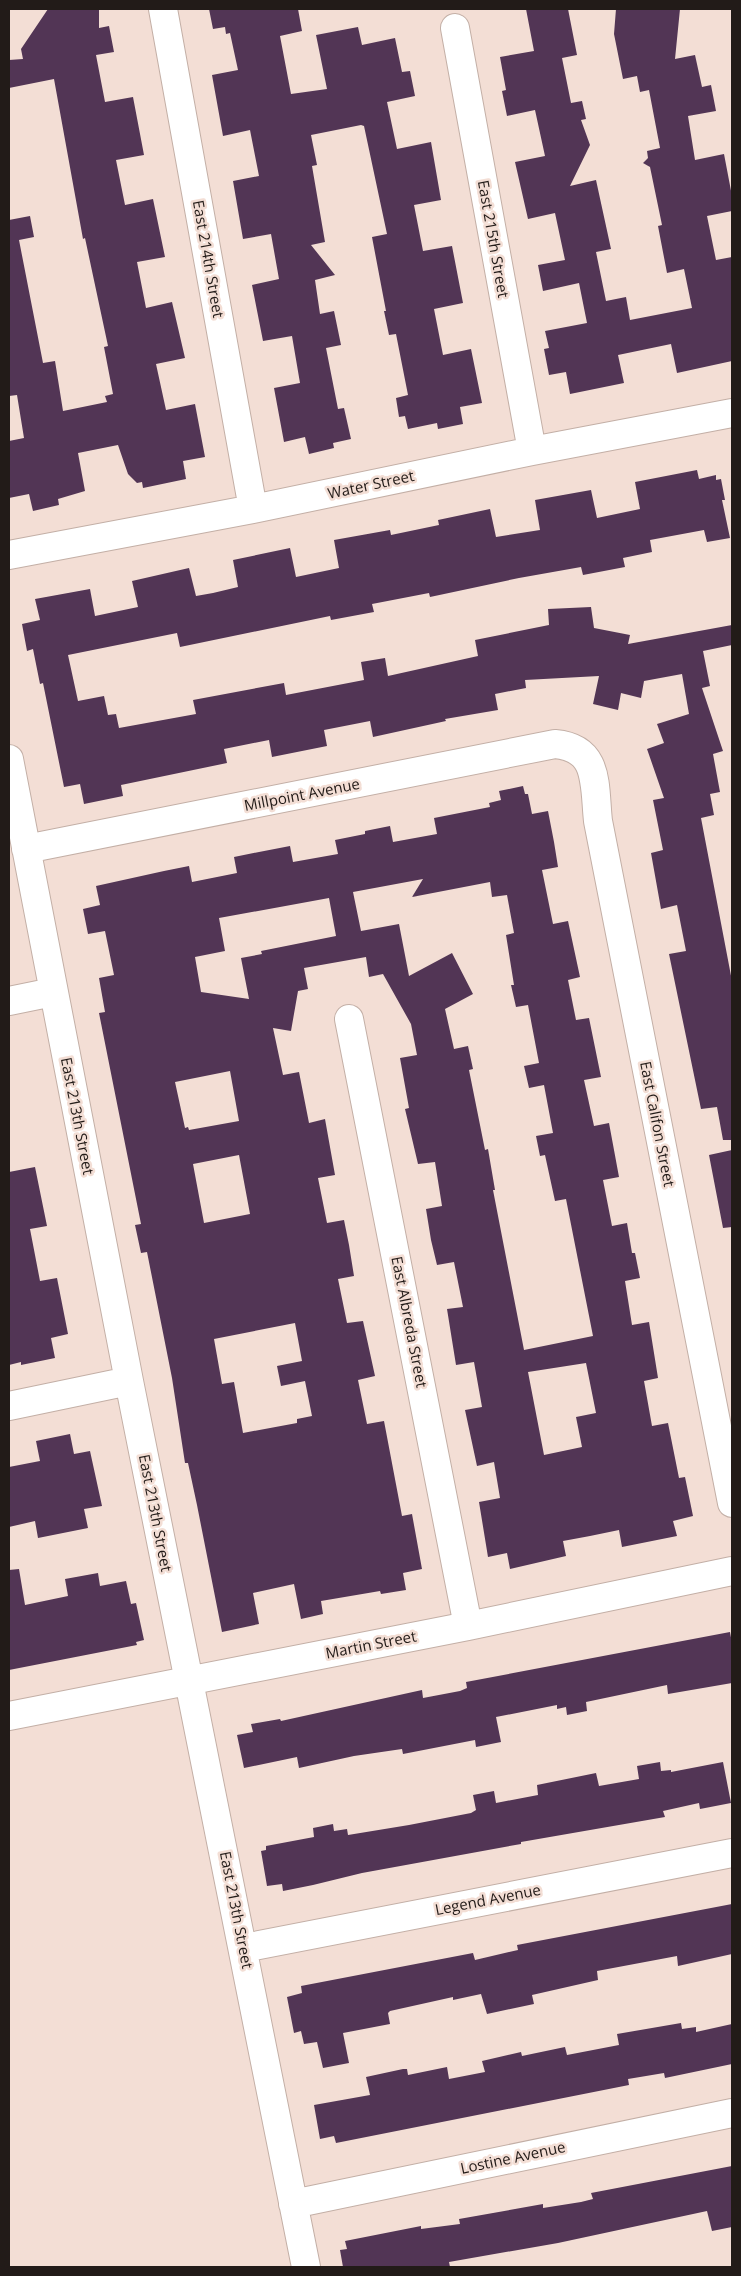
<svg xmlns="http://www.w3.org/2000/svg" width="741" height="2276" viewBox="0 0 741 2276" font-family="'Open Sans',sans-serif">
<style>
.building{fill:#523555;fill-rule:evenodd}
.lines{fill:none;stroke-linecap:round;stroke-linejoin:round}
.minor-casing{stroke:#c3afa6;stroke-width:30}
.minor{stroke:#fff;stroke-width:28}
.labels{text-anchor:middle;stroke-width:5;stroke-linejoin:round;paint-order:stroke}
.street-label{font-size:15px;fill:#221b18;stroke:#f3ded5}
</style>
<rect width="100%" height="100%" fill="#f3ded5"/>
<!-- building -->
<path class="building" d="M 48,9 L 99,9 L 99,28 L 109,26 L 114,52 L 96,55 L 105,102 L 133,97 L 144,155 L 116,160 L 125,205 L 153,199 L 165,257 L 137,262 L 146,308 L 172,302 L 185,358 L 156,364 L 166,410 L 195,404 L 205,457 L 183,461 L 186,479 L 143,488 L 142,482 L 137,483 L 128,474 L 118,445 L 78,453 L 85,491 L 58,499 L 59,505 L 33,511 L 29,494 L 9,498 L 9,441 L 24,438 L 17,395 L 9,396 L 9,220 L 30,216 L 34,237 L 19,240 L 43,363 L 55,361 L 63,411 L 107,402 L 105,396 L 113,394 L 104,347 L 108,346 L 85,238 L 83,239 L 54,79 L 9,88 L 9,60 L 23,59 L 21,49 Z
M 209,9 L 298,9 L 302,31 L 280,36 L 291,94 L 327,89 L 316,35 L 358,27 L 362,45 L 395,38 L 402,72 L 410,71 L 415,96 L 387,102 L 397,149 L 431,142 L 441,200 L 414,205 L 423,251 L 452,246 L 463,303 L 434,309 L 443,355 L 471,349 L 482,403 L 460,407 L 463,424 L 438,429 L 437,423 L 408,429 L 405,416 L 399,417 L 396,398 L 408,395 L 396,334 L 389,335 L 384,311 L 386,311 L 372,237 L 387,234 L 364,126 L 361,125 L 311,135 L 317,165 L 312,166 L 325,242 L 311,245 L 335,275 L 315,280 L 320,314 L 334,311 L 341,345 L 326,348 L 338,409 L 344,408 L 351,439 L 333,443 L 334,448 L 309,454 L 305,437 L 284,442 L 274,388 L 300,383 L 292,336 L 263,341 L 252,285 L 279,279 L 271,234 L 243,239 L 233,181 L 259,176 L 250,130 L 223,136 L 212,75 L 238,70 L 230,33 L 226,34 L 225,27 L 213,29 Z
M 526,9 L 568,9 L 577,55 L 562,58 L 571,103 L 582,101 L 586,119 L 581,120 L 590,145 L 570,186 L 596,180 L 611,249 L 596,252 L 606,301 L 626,297 L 630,320 L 692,308 L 684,269 L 667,273 L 658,226 L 662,225 L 650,167 L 643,163 L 648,158 L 647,151 L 660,148 L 649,90 L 640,92 L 637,76 L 623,79 L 614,34 L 616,9 L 680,9 L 675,59 L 695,55 L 702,87 L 711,85 L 716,111 L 688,116 L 695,160 L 724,154 L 732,196 L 732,211 L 707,216 L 716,260 L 732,257 L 732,361 L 677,373 L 671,344 L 618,355 L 624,383 L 570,394 L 566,372 L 549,375 L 544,349 L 549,348 L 545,331 L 587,323 L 579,283 L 543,291 L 538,265 L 565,260 L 555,213 L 528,219 L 515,162 L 545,156 L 535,110 L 507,116 L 502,91 L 506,90 L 500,57 L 534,51 Z
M 697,470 L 699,479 L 716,475 L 716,480 L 721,479 L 725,500 L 722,500 L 730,538 L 707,542 L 704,530 L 650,540 L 652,552 L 623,558 L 625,567 L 583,575 L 581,567 L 519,578 L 430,597 L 429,593 L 372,604 L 374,612 L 331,620 L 330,616 L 180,647 L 177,633 L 68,655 L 78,701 L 104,696 L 108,715 L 116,714 L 119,728 L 196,714 L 193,700 L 284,683 L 286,695 L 364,680 L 361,662 L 385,658 L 388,676 L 478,656 L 475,640 L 549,625 L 548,609 L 591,607 L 594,628 L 630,635 L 628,644 L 732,625 L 732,645 L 703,651 L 710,686 L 702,688 L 723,751 L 713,754 L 720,792 L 710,794 L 714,815 L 701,818 L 732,981 L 732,1140 L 723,1140 L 717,1107 L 701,1109 L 669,954 L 686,951 L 677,905 L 661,909 L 651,853 L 663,850 L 653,800 L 664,798 L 647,749 L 664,743 L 657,724 L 689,714 L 682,674 L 644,681 L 641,698 L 621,693 L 618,710 L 593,704 L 599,676 L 525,680 L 526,688 L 495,694 L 498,710 L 445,719 L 446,721 L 373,737 L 370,721 L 324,730 L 327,746 L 272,757 L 269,740 L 224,749 L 227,763 L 121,785 L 123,796 L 84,804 L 80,784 L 64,787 L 43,683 L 40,684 L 33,649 L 27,651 L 22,624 L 40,620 L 35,599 L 90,589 L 95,616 L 138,607 L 132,581 L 189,568 L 196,596 L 213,593 L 238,587 L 233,560 L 290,548 L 296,577 L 339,568 L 334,540 L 390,530 L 391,535 L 439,525 L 438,520 L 490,509 L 496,537 L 540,530 L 535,500 L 591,490 L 597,518 L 640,509 L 635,482 Z
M 523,786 L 525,794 L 528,794 L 532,814 L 548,811 L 554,842 L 558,867 L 542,870 L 553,924 L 568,921 L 580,977 L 568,980 L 576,1020 L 589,1018 L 601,1077 L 584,1080 L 594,1126 L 609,1123 L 619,1177 L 603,1180 L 612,1226 L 627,1223 L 632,1253 L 635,1253 L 640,1278 L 625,1281 L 632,1325 L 649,1322 L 658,1378 L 644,1381 L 652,1426 L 668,1423 L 679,1478 L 685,1477 L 693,1516 L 673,1521 L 677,1536 L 622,1547 L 619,1530 L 590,1536 L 563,1541 L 566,1556 L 510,1569 L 507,1553 L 488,1557 L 479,1502 L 500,1498 L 494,1462 L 477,1466 L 465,1410 L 482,1407 L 474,1362 L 456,1365 L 447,1309 L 463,1307 L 454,1262 L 437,1265 L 431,1240 L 426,1209 L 442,1206 L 435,1162 L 418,1164 L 405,1109 L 409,1108 L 400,1058 L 417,1055 L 411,1024 L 383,974 L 369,977 L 366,957 L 304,968 L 308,989 L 298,991 L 291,1031 L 273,1028 L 283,1075 L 299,1072 L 309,1123 L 325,1119 L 335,1175 L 318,1178 L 327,1223 L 344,1220 L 349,1245 L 354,1276 L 338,1279 L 347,1323 L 363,1321 L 375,1376 L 358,1380 L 367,1424 L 384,1421 L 402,1516 L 412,1514 L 422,1569 L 403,1573 L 406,1590 L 381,1594 L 380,1591 L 321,1601 L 323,1614 L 301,1619 L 294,1584 L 253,1593 L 259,1624 L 222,1632 L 197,1505 L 188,1463 L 185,1463 L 172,1378 L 147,1252 L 141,1253 L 135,1225 L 141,1224 L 99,1013 L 105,1012 L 99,978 L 114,975 L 105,931 L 88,934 L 83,909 L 100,905 L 96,886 L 164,871 L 189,866 L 192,882 L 237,873 L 234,857 L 259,852 L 290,846 L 293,862 L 338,854 L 335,840 L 365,834 L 365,831 L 390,826 L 393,842 L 437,834 L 434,818 L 490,807 L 489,803 L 501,800 L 499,791 ZM 423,879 L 412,897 L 490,882 L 492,897 L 507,895 L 514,933 L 506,935 L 514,985 L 511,985 L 516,1007 L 528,1005 L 539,1063 L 524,1066 L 529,1088 L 544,1085 L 553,1133 L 536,1136 L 540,1156 L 545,1155 L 555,1201 L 566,1199 L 593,1336 L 524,1350 L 493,1190 L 495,1190 L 488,1149 L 485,1150 L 469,1070 L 473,1069 L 468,1046 L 454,1049 L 445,1009 L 473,994 L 452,953 L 409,976 L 399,924 L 361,931 L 353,892 ZM 329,898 L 336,936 L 261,951 L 262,954 L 241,958 L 249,999 L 201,992 L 195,957 L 225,951 L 219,918 ZM 230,1071 L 239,1121 L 189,1130 L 188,1127 L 185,1128 L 175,1082 ZM 239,1155 L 250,1214 L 204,1223 L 193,1164 ZM 295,1323 L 302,1361 L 277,1366 L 281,1386 L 305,1381 L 312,1416 L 297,1419 L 297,1423 L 243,1433 L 234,1382 L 222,1384 L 214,1339 ZM 586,1363 L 596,1413 L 576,1417 L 582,1447 L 544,1455 L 528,1372 Z
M 732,1150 L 732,1227 L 723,1228 L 709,1155 Z
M 35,1167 L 47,1226 L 30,1229 L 40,1281 L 57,1278 L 68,1334 L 51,1338 L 55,1358 L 21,1365 L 21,1362 L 9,1365 L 9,1172 Z
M 70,1434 L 74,1454 L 90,1451 L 102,1506 L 84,1509 L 88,1528 L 38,1538 L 35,1521 L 9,1527 L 9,1467 L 40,1461 L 36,1441 Z
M 19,1569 L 25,1605 L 68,1596 L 65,1579 L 98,1573 L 100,1586 L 126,1581 L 131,1604 L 136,1603 L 144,1640 L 136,1642 L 137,1645 L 9,1670 L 9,1570 Z
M 730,1632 L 732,1643 L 732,1683 L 668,1694 L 667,1685 L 586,1702 L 587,1711 L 567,1715 L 566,1707 L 557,1709 L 557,1705 L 496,1717 L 501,1742 L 476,1747 L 475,1740 L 403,1754 L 402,1749 L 354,1756 L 299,1768 L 297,1757 L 244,1768 L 237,1735 L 253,1732 L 251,1724 L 280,1719 L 281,1721 L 422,1690 L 423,1698 L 460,1691 L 467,1688 L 466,1682 Z
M 660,1762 L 661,1771 L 671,1770 L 671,1772 L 723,1762 L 731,1803 L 700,1809 L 699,1803 L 663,1811 L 665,1817 L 521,1842 L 521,1844 L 362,1873 L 313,1885 L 283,1891 L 282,1884 L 267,1886 L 261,1851 L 266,1850 L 266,1846 L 314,1837 L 313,1828 L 333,1824 L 334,1831 L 347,1829 L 348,1835 L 409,1825 L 471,1813 L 476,1810 L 473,1795 L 494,1791 L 496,1803 L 538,1795 L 537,1785 L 596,1773 L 599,1786 L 639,1779 L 637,1766 Z
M 732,1904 L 732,1954 L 678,1966 L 677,1956 L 597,1971 L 598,1980 L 532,1995 L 534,2004 L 487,2014 L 481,1994 L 453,2000 L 453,1997 L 390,2011 L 388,2013 L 390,2024 L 343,2033 L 349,2063 L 323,2068 L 317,2042 L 304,2044 L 301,2031 L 294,2033 L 287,1997 L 302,1993 L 301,1986 L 473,1953 L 475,1960 L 518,1950 L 517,1945 Z
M 681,2023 L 682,2029 L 696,2027 L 696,2032 L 732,2024 L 732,2064 L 665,2078 L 664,2073 L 628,2079 L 629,2085 L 336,2143 L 334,2136 L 320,2139 L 314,2105 L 370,2095 L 366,2077 L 403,2069 L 407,2069 L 408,2075 L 447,2067 L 449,2079 L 485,2072 L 482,2061 L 521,2052 L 522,2056 L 565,2047 L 567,2055 L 619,2045 L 617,2034 Z
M 732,2166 L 732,2227 L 712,2231 L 707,2211 L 558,2243 L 449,2262 L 450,2267 L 343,2267 L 340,2250 L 347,2249 L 345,2241 L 421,2226 L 421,2229 L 460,2224 L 459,2219 L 543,2204 L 543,2208 L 581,2202 L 593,2199 L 591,2193 Z"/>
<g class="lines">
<defs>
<path id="minor" d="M 163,9 L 253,509
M 455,28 L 532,451
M 9,555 L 253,509 L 532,451 L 732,413
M 9,759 L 129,1381 L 306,2267
M 26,849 L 555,744 C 600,748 594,785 598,821 L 732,1503
M 9,1001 L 53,992
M 349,1019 L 468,1626
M 9,1406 L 129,1381
M 9,1716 L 468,1626 L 732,1571
M 244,1948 L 732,1853
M 293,2204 L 732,2113"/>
</defs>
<!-- minor casing -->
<use href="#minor" class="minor-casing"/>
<!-- minor -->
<use href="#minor" class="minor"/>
</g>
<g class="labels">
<!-- street labels -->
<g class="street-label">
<text transform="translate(493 239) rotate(80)" y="5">East 215th Street</text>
<text transform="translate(208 259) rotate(80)" y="5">East 214th Street</text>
<text transform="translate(371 485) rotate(-12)" y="5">Water Street</text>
<text transform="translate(302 795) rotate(-11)" y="5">Millpoint Avenue</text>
<text transform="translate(77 1116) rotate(79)" y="5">East 213th Street</text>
<text transform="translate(657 1124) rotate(79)" y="5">East Califon Street</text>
<text transform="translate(409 1322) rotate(79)" y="5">East Albreda Street</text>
<text transform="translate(155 1513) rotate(79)" y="5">East 213th Street</text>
<text transform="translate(371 1645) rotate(-11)" y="5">Martin Street</text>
<text transform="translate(488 1900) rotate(-11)" y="5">Legend Avenue</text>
<text transform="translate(236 1910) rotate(79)" y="5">East 213th Street</text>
<text transform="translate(513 2158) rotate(-12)" y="5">Lostine Avenue</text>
</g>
</g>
<!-- border -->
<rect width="741" height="2276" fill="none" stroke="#221b18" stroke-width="20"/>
</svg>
